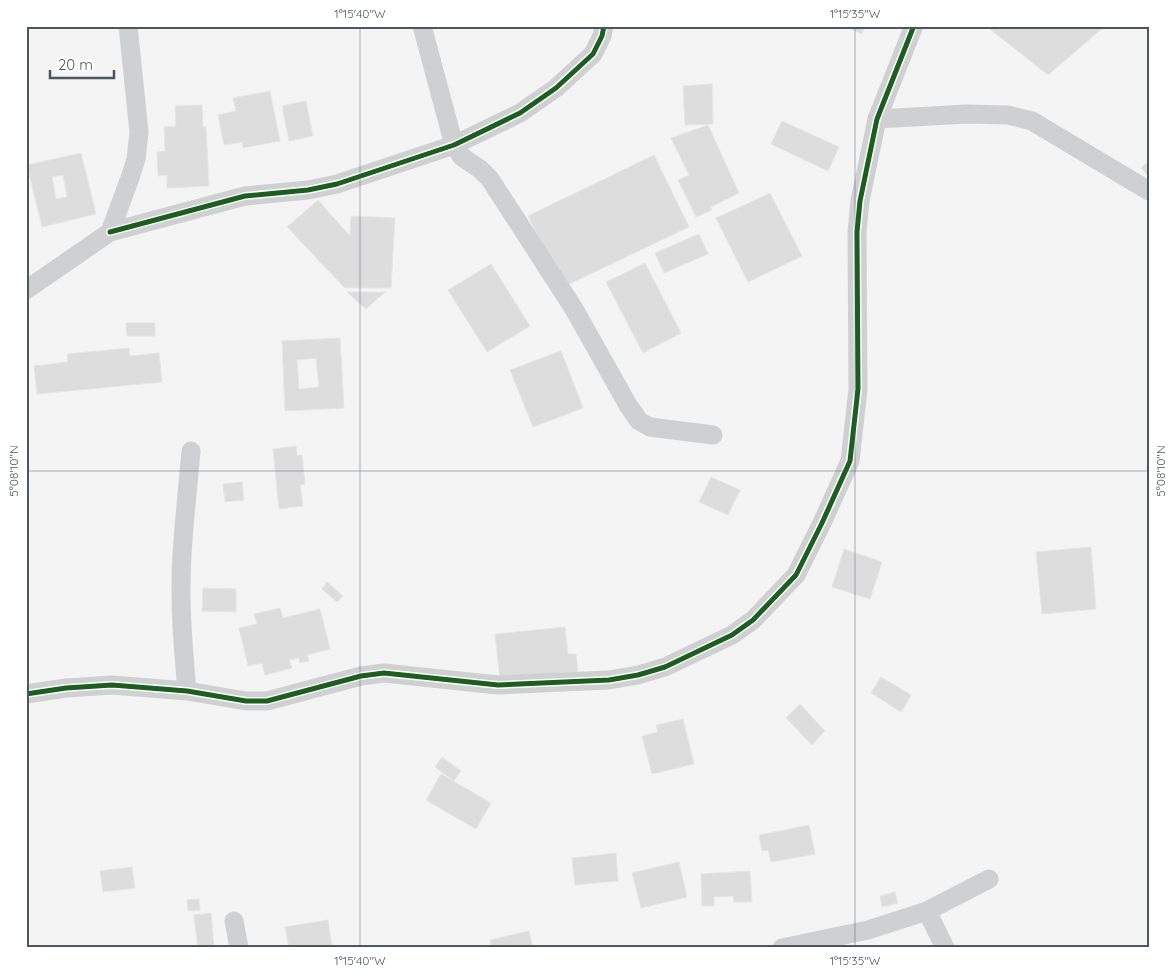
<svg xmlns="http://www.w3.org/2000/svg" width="1175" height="974" viewBox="0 0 1175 974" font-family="Quicksand,sans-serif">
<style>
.building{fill:#ddddde;stroke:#e5e6e7;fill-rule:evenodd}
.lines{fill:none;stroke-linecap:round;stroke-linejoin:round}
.minor{stroke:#ced0d2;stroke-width:19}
.cycleway-casing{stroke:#fff;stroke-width:8}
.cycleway{stroke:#1b5e20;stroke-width:5}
.ticks{fill:none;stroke:#4a5661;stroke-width:1;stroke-opacity:0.45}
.neatline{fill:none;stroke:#4a5661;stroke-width:2}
.ticks-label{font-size:12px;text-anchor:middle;fill:#4a5661}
</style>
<rect width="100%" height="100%" fill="#f4f4f4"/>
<!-- building -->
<path class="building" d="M 845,26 L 865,26 L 862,34 Z
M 986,26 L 1105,26 L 1048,75 Z
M 712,84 L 713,124 L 685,125 L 683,86 Z
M 270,91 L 280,141 L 243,148 L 242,142 L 224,145 L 218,115 L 236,111 L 233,98 Z
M 306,101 L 313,136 L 289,141 L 282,106 Z
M 202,105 L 203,127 L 206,127 L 209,186 L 167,188 L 167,175 L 158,176 L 157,152 L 165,151 L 164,127 L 176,126 L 175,106 Z
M 782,121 L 839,147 L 828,171 L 771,144 Z
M 708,125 L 739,193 L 711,207 L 712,210 L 696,217 L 678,180 L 689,175 L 671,138 Z
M 81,153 L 96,214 L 42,227 L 27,165 ZM 63,175 L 67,197 L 56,199 L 52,177 Z
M 654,155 L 689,227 L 563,287 L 528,216 Z
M 1149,161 L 1149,177 L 1141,168 Z
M 770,193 L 802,256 L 748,282 L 716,218 Z
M 318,200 L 350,236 L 351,216 L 395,218 L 391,288 L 345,288 L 287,227 Z
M 699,234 L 708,254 L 664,273 L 655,253 Z
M 645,263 L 681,333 L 643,353 L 606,282 Z
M 491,264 L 530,326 L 487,352 L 448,290 Z
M 347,292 L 385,292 L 366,309 Z
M 126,323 L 155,323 L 155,336 L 127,336 Z
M 340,338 L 344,408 L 285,411 L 282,341 ZM 316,358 L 319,387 L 299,389 L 297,360 Z
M 129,348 L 130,356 L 159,353 L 162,382 L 37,394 L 34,366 L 68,362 L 67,354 Z
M 561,351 L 583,408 L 533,427 L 510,370 Z
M 296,446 L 297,456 L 302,455 L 305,484 L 300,485 L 303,506 L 279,509 L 273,449 Z
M 711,477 L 740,490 L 728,515 L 699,502 Z
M 242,482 L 244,500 L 225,502 L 223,484 Z
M 1091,547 L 1096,609 L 1042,614 L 1036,552 Z
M 844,549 L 882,562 L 870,599 L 832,587 Z
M 327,582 L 343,596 L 337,602 L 322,589 Z
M 203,588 L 236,589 L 236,612 L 202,611 Z
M 280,608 L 283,618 L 320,609 L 330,649 L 307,655 L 309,661 L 300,663 L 299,658 L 289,660 L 292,668 L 265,675 L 262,663 L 248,666 L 239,628 L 257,624 L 254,614 Z
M 565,627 L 568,654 L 576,654 L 578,672 L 500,679 L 495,634 Z
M 881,677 L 911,695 L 901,712 L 871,693 Z
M 800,704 L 825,731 L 812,745 L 786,718 Z
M 683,719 L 694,764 L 652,774 L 642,736 L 658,732 L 656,725 Z
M 442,757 L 461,771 L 454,781 L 435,767 Z
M 441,774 L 491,803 L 476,829 L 426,800 Z
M 809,825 L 815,854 L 771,862 L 768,850 L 762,851 L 759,835 Z
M 616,853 L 618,881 L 575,885 L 572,858 Z
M 679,862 L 687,897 L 641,908 L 632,873 Z
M 132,867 L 135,888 L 103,892 L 100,871 Z
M 750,871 L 752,902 L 734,902 L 733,896 L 714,897 L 714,906 L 702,906 L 701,874 Z
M 895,892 L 898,903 L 882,907 L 880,896 Z
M 199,899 L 200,910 L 188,911 L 187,900 Z
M 211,913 L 214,948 L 198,948 L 194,915 Z
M 328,920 L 332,948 L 289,948 L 285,927 Z
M 529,931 L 533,948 L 492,948 L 490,940 Z"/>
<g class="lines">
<!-- minor -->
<path class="minor" d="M 422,26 L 454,145 L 462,157 L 480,169 L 490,179 L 574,309 L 628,405 L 639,421 L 650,427 L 713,435
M 877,119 L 967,114 L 1008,115 L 1032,121 L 1149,191
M 110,232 L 245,196 L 308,190 L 337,184 L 454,145 L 520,113 L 556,88 L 593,54 L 602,36 L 604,26
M 26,290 L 110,232 L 130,178 L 136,159 L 139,132 L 128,26
M 187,691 C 183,646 179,600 182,555 C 184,521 188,486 191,451
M 26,694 L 66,688 L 112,685 L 187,691 L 246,701 L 267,701 L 361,676 L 384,673 L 498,685 L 609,680 L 638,675 L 665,667 L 732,635 L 753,620 L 796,575 L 822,523 L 850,461 L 858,389 L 857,232 L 860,201 L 877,119 L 913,28
M 927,911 L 945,948
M 234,921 L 239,948
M 782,948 L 868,930 L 927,911 L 989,879"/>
<defs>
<path id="cycleway" d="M 110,232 L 245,196 L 308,190 L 337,184 L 454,145 L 520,113 L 556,88 L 593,54 L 602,36 L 604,26
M 26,694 L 66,688 L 112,685 L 187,691 L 246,701 L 267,701 L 361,676 L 384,673 L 498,685 L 609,680 L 638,675 L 665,667 L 732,635 L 753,620 L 796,575 L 822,523 L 850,461 L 858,389 L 857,232 L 860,201 L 877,119 L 913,28"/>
</defs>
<!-- cycleway casing -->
<use href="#cycleway" class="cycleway-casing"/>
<!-- cycleway -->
<use href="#cycleway" class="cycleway"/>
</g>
<!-- ticks -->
<path class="ticks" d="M 360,26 L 360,948M 855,26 L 855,948M 26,471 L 1149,471"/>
<!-- border -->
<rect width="1175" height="974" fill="none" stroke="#ffffff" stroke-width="55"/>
<!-- scale -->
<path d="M50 70v8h64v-8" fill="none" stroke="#4a5661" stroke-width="2.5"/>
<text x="58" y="70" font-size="15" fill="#4a5661" stroke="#ffffff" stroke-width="4" paint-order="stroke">20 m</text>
<rect x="28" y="28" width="1120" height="918" class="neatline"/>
<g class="ticks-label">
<text x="360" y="18">1°15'40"W</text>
<text x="855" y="18">1°15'35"W</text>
<text transform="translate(14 471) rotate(-90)" y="4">5°08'10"N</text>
<text transform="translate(1161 471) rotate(-90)" y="4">5°08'10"N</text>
<text x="360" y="965">1°15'40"W</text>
<text x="855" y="965">1°15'35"W</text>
</g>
</svg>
